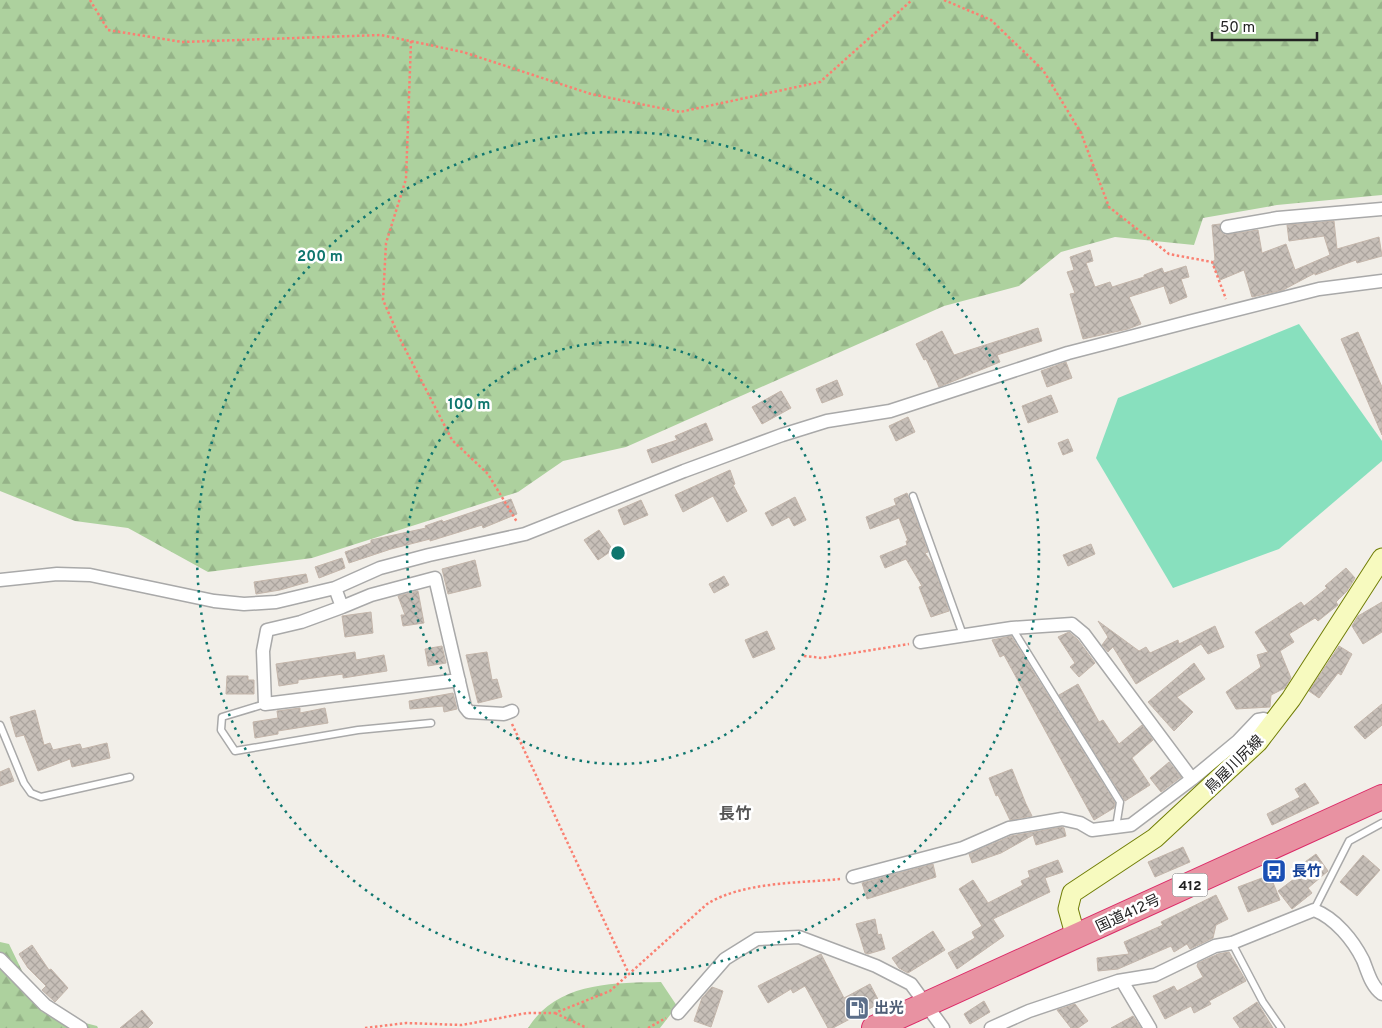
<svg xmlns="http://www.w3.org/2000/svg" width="1382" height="1028" viewBox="0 0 1382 1028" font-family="Overpass,'Noto Sans JP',sans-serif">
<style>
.forest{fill:url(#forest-firs)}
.pitch{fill:#88e0be}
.building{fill:url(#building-cross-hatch);stroke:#c4b6ab}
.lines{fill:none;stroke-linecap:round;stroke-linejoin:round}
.lane-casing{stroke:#a9a9a9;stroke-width:9}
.street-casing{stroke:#a9a9a9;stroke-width:15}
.secondary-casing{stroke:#707d05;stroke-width:21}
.highway-casing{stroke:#dc2a67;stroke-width:26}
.path{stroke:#fa8072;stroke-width:2.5;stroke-dasharray:2.5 2.5;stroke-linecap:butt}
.lane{stroke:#fff;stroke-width:6}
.street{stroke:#fff;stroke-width:12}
.secondary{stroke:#f7fabf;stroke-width:19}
.highway{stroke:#e892a2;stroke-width:24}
.ring{fill:none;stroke:#0f766e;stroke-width:2.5;stroke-dasharray:2.5 5}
.labels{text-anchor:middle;stroke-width:5;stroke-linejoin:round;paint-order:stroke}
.shield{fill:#fff;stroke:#646464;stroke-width:1}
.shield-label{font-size:14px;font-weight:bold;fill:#222}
.street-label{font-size:15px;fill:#222;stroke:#fff}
.transit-label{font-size:15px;font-weight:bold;fill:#164399;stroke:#fff;text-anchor:start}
.service-label{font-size:15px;font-weight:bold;fill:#4e5e75;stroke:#fff;text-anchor:start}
.neighbourhood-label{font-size:16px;font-weight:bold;fill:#555;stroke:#fff}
.centre{fill:#0f766e;stroke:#fff;stroke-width:2.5}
.ring-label{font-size:15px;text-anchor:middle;font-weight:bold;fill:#0f766e;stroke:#fff;stroke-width:5;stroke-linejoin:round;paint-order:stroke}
</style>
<defs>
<pattern id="forest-firs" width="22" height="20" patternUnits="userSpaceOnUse" patternTransform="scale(1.25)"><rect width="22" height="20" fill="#add19e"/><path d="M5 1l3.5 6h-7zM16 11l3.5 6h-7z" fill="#95b388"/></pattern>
<pattern id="building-cross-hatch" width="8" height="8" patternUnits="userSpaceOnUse" patternTransform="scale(1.25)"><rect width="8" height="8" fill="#c7bfb8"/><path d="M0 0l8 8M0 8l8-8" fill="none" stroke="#aba49e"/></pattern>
</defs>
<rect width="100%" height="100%" fill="#f2efe9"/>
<!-- forest -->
<path class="forest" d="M 0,0 L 1382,0 L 1382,195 L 1277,205 L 1203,218 L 1194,245 L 1115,237 L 1061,252 L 1019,286 L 944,306 L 626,447 L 563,461 L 518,492 L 312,558 L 208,572 L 128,528 L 75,521 L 0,491 Z
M 0,942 L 9,944 L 42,1012 L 97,1026 L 98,1028 L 0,1028 Z
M 661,982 L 677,1006 L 660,1028 L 528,1028 C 557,982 612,983 661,982 Z"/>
<!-- pitch -->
<path class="pitch" d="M 1299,324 L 1382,441 L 1382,461 L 1279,549 L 1173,588 L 1096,458 L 1118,398 Z"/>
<!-- building -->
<path class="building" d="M 1334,221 L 1337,249 L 1379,237 L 1382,256 L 1357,263 L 1356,260 L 1315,275 L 1315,273 L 1283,290 L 1252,297 L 1244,270 L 1220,280 L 1212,262 L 1215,260 L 1212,225 L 1220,224 L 1221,232 L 1225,235 L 1258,230 L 1262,253 L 1286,244 L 1295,270 L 1330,255 L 1324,236 L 1289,241 L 1287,225 Z
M 1090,250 L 1093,261 L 1086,263 L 1095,287 L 1110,282 L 1112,287 L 1144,277 L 1144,275 L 1162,268 L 1164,273 L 1186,266 L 1189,277 L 1181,279 L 1187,297 L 1170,304 L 1164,286 L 1129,297 L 1141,324 L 1128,329 L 1083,339 L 1070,294 L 1075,293 L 1067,272 L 1074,270 L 1070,257 Z
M 1038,328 L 1042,341 L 997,355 L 1000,362 L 939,387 L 926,359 L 924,360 L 916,344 L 942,331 L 954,355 Z
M 1358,332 L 1382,387 L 1382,435 L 1341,339 Z
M 1066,362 L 1072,378 L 1047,387 L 1041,371 Z
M 837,380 L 843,395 L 822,403 L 816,389 Z
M 781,391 L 791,408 L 762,424 L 752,407 Z
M 1051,395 L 1058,412 L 1028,423 L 1022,406 Z
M 908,417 L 915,432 L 896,441 L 889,426 Z
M 706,423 L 713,440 L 652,463 L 647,450 L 677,440 L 675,436 Z
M 1068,439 L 1073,451 L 1063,455 L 1058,443 Z
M 730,470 L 735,484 L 733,485 L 747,511 L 727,522 L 713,496 L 683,512 L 675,495 Z
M 907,493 L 928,552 L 925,553 L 933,565 L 949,611 L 931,617 L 919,587 L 922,586 L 906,559 L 885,568 L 880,556 L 907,545 L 906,541 L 908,541 L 899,518 L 870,529 L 866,517 L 896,505 L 894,499 Z
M 795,497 L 806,520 L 794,526 L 789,517 L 772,526 L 765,513 Z
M 511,499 L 517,514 L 483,528 L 482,525 L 430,541 L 430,539 L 391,549 L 349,563 L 345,552 L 371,543 L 371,540 L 426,528 L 425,526 L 442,520 L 443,522 Z
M 641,500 L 648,515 L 624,525 L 618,510 Z
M 599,530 L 613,550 L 598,560 L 584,540 Z
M 1091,544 L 1095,554 L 1068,566 L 1063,555 Z
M 342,558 L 345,568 L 319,578 L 315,567 Z
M 475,560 L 481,586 L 448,594 L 442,569 Z
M 1346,568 L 1355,578 L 1347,591 L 1336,602 L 1338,605 L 1318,621 L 1315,618 L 1289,634 L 1294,642 L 1280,651 L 1291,678 L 1285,688 L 1271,695 L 1270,707 L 1236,709 L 1226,692 L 1261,667 L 1257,655 L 1268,652 L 1255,632 L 1301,602 L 1304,606 L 1327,588 L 1325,586 Z
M 306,574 L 308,582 L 280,590 L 256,594 L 254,582 Z
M 724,576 L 729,585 L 714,593 L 709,584 Z
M 418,591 L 424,623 L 403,626 L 401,615 L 405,615 L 398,596 Z
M 1382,602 L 1382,632 L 1363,644 L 1352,626 L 1358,616 Z
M 371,612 L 373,633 L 345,637 L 342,616 Z
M 1098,621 L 1139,651 L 1146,647 L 1150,653 L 1178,640 L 1179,644 L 1215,626 L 1224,647 L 1208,654 L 1201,644 L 1136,684 L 1113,647 L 1108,652 L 1102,645 L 1108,637 Z
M 767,631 L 775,649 L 753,658 L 745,640 Z
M 1069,632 L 1078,640 L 1095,663 L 1079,677 L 1070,667 L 1075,663 L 1058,637 Z
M 1011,636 L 1115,803 L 1114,808 L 1094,820 L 1004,655 L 1000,657 L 992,640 Z
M 442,646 L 446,663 L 428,666 L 425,649 Z
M 1339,646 L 1352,654 L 1341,675 L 1338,673 L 1319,698 L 1309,691 Z
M 355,652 L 356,660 L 384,655 L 387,671 L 343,678 L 343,674 L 298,680 L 298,683 L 279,686 L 276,664 Z
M 487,652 L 492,680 L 497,679 L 502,697 L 478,703 L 466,655 Z
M 1194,663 L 1205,679 L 1177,697 L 1193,712 L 1174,731 L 1148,702 Z
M 227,676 L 248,676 L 248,680 L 254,680 L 254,694 L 226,694 Z
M 1078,684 L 1099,722 L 1103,720 L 1119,744 L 1142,725 L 1153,740 L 1132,758 L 1150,785 L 1125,801 L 1059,695 Z
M 453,693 L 457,709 L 444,712 L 443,706 L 410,709 L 409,701 Z
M 1382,704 L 1382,725 L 1365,739 L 1354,727 Z
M 300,708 L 300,713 L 325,708 L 328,723 L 278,731 L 278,734 L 255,738 L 253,722 L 278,718 L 277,711 Z
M 35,710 L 44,745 L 50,743 L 53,750 L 80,744 L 82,749 L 107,743 L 110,758 L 72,767 L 70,759 L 38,771 L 24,735 L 16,737 L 10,717 Z
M 1169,762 L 1181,777 L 1161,792 L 1150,778 Z
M 9,768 L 14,781 L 0,786 L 0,772 Z
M 1012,769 L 1026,804 L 1032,816 L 1010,820 L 998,795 L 996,796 L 989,778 Z
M 1305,783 L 1319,803 L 1272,825 L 1267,814 L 1300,797 L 1295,789 Z
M 1062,827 L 1064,828 L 1066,836 L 1036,845 L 1033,835 L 1001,853 L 972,863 L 969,854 L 1011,836 Z
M 1183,847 L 1190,862 L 1155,877 L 1148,862 Z
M 1316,854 L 1328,871 L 1308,888 L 1312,893 L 1292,909 L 1278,891 L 1302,873 L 1298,867 Z
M 1363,855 L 1380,870 L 1357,896 L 1340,882 Z
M 1058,860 L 1063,872 L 1045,878 L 1050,892 L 993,919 L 1004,936 L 957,969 L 948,953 L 975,938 L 972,932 L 982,926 L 959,889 L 973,880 L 988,903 L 1023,885 L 1021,881 L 1030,877 L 1028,871 Z
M 933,864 L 936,877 L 867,899 L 862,883 Z
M 1270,875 L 1280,900 L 1248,912 L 1238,887 Z
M 1216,895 L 1228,919 L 1216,925 L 1213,938 L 1190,949 L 1187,944 L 1174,952 L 1171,946 L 1118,969 L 1098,971 L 1097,958 L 1129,954 L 1124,942 L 1163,925 L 1161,922 Z
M 875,919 L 878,935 L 881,934 L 885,949 L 868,954 L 865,953 L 856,924 Z
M 933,931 L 945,950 L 908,973 L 899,968 L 892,958 Z
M 32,945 L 49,970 L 51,969 L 68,988 L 55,1002 L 42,990 L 46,986 L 28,968 L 19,954 Z
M 1229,952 L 1246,981 L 1209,1001 L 1211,1004 L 1194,1013 L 1191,1006 L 1165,1019 L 1153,996 L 1174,986 L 1177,991 L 1203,977 L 1197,966 L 1198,963 L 1218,954 Z
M 821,954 L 844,998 L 870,984 L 880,1003 L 833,1028 L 828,1028 L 805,986 L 793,993 L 791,989 L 768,1003 L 758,986 Z
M 712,987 L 723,991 L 711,1027 L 694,1021 L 702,998 Z
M 984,1001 L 990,1012 L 970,1024 L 964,1014 Z
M 1257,1002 L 1273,1028 L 1240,1028 L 1233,1018 Z
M 1075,1004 L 1088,1021 L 1078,1028 L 1071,1028 L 1057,1010 Z
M 142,1010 L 153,1023 L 148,1028 L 120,1028 Z
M 1133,1016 L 1141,1028 L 1111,1028 Z"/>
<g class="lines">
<defs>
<path id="lane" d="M 913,496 L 963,635
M 1012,628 L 1120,802 L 1116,827
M 265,704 L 222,717 L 221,730 L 235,751 L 358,730 L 431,723
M 0,725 L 24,783 L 31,793 L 41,797 L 130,777
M 1314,910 L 1349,841 L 1382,823
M 1232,943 L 1263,1002 L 1281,1028"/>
<path id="street" d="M 1227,227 L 1278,218 L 1382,209
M 0,580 L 57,574 L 90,575 L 214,601 L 244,604 L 276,602 L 335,588 L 380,568 L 429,555 L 525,534 L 684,471 L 782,435 L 827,421 L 890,411 L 1068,353 L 1188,322 L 1319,289 L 1382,281
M 335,588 L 342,607 L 371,595 L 435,578 L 465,707 L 469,712 L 504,714 L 512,711
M 342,607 L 301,622 L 267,630 L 263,651 L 265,704 L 459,680
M 920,642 L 1012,628 L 1072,624 L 1084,634 L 1192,779 L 1238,741 L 1258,720 L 1264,719 L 1274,723
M 853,877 L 963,848 L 1009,828 L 1062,819 L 1080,823 L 1092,830 L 1131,825 L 1192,779
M 0,959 L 45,1005 L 81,1028
M 1122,981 L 1150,1028
M 678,1013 L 725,959 L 757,939 L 799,937 L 876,966 L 911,984 L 943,1028
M 991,1028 L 1029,1011 L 1118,981 L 1155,975 L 1215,946 L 1232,943 L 1314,910 C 1335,918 1353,940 1363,960 C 1368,972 1371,986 1382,994"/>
<path id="secondary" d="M 1076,938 L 1068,909 L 1072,893 L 1155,838 L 1258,742 L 1291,699 L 1382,558"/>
<path id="highway" d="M 874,1028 L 1382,797"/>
</defs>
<!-- lane casing -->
<use href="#lane" class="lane-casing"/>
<!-- street casing -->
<use href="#street" class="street-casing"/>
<!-- secondary casing -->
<use href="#secondary" class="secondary-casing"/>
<!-- highway casing -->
<use href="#highway" class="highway-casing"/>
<!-- path -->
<path class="path" d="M 90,0 L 108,30 L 182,42 L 381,35 L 463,52 L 591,94 L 680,112 L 820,82 L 912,0
M 944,0 L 991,20 L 1043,70 L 1081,133 L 1109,207 L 1169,254 L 1212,262 L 1226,299
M 411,41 L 406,179 L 386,243 L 383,300 L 401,341 L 452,440 L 488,474 L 517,522
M 804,656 L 822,658 L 909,644
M 512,724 L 629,974
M 555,1013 L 587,1028
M 365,1028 L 406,1023 L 462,1025 L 527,1013 L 555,1013 L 610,991 L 707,904 C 742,882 799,883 841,879
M 648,1028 L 666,1018"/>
<!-- lane -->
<use href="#lane" class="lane"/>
<!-- street -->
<use href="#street" class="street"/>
<!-- secondary -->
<use href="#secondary" class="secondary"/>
<!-- highway -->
<use href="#highway" class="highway"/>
</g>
<!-- distance rings -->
<g class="ring">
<circle cx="618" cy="553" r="211"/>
<circle cx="618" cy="553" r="421"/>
</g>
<!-- icons -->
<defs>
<symbol id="bus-square" viewBox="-11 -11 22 22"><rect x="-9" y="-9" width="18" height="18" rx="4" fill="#1a4fb4" stroke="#fff"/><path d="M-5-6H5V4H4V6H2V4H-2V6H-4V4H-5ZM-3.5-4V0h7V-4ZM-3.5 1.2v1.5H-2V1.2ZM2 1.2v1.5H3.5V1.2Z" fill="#fff"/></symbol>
<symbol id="fuel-square" viewBox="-11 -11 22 22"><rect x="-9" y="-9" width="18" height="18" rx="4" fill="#5c6f8a" stroke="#fff"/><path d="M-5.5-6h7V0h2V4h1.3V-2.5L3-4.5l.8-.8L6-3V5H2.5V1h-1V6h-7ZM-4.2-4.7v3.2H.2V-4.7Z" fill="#fff"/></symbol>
</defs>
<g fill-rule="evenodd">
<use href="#bus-square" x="1260" y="857" width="28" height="28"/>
<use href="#fuel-square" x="843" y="994" width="28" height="28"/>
</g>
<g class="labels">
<!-- shield labels -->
<rect class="shield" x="1172.5" y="873.5" width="35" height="23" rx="4"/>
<g class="shield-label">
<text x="1190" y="890">412</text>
</g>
<!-- street labels -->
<g class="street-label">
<text transform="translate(1234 764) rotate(-45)" y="5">鳥屋川尻線</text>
<text transform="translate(1128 913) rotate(-25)" y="5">国道412号</text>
</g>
<!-- transit labels -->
<g class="transit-label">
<text x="1292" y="876">長竹</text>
</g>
<!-- service labels -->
<g class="service-label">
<text x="874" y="1013">出光</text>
</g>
<!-- neighbourhood labels -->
<g class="neighbourhood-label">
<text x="735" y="819">長竹</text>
</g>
</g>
<circle cx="618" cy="553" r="8" class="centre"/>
<g class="ring-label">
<text x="320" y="261">200 m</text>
<text x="469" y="409">100 m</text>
</g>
<!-- scale -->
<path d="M1212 32v8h105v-8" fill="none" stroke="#222222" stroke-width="2.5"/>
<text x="1220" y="32" font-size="15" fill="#222222" stroke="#ffffff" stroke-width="4" paint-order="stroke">50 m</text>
</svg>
